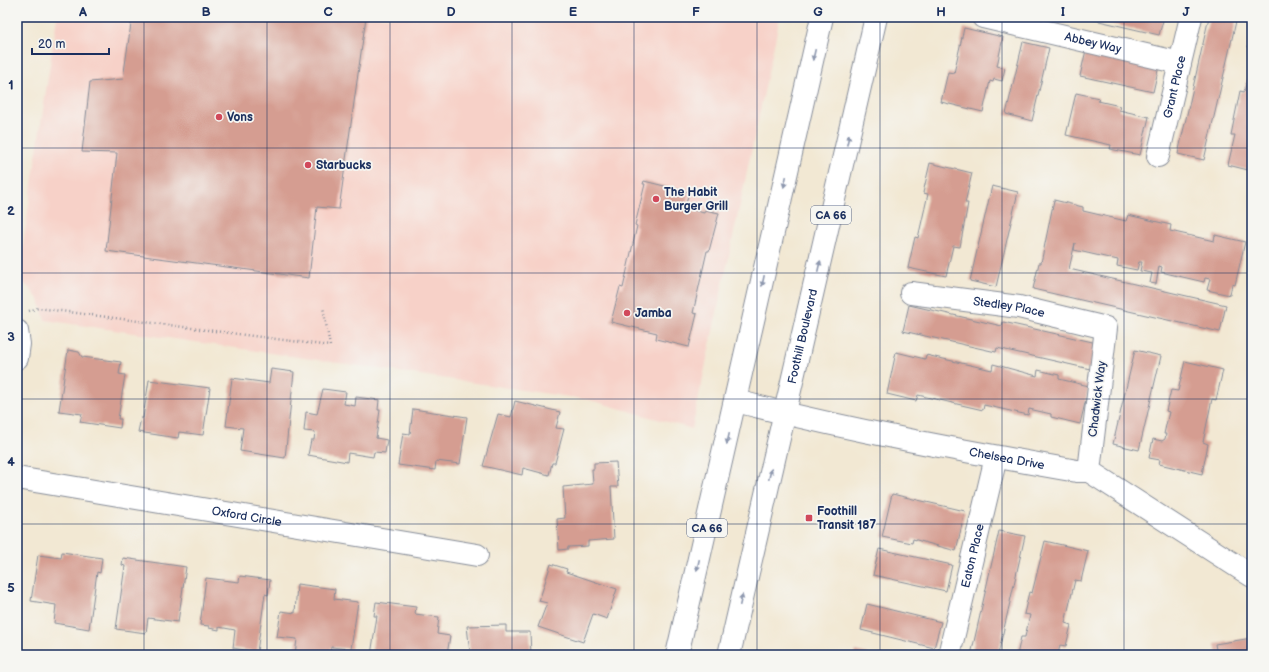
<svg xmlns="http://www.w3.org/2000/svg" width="1269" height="672" viewBox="0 0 1269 672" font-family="'Balsamiq Sans',sans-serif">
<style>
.built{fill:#f7d1c8}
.building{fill:#d59d91}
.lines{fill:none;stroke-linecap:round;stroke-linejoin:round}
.minor-casing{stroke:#868c98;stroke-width:24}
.major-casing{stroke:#868c98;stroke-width:24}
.path{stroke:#868c98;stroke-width:2.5;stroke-dasharray:1 3;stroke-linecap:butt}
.minor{stroke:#fff;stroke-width:22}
.major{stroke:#fff;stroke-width:22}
.oneway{fill:#8d97ae}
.grid{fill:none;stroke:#1b2f5e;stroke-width:1;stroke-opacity:0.55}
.poi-dot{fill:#d1495b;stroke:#f6f6f2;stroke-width:1.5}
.labels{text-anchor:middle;stroke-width:3.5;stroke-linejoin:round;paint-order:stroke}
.shield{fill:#f6f6f2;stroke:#5d6b8a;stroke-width:1}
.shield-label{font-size:11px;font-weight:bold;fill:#1b2f5e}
.street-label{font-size:12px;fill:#1b2f5e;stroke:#f6f6f2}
.poi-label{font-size:12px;font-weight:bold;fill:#1b2f5e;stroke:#f6f6f2;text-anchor:start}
.neatline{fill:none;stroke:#1b2f5e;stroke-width:1.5}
.grid-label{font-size:13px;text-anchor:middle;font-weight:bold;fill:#1b2f5e}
</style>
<rect width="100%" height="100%" fill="#f6f6f2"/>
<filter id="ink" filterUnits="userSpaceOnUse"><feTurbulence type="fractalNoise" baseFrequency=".025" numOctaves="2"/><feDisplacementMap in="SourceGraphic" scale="8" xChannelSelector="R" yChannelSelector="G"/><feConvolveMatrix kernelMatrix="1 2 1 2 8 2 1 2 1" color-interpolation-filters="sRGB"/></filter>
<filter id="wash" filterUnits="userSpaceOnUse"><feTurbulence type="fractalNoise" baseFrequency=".012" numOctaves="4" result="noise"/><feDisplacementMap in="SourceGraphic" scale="16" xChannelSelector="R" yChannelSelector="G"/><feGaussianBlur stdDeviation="0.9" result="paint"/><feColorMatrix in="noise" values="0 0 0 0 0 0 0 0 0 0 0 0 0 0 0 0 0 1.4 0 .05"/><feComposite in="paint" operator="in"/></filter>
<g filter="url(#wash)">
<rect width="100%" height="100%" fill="#f2e8d3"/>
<!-- built -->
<path class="built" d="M 57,17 L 780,17 L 692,429 L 590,400 L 45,320 L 39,300 L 30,289 L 18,278 Z"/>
<g id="blocks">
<!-- building -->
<path class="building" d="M 132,17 L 366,17 L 339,209 L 317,207 L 309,278 L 106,251 L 117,153 L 82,152 L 90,82 L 123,79 Z
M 1082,17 L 1164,17 L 1159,35 Z
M 1209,17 L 1237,17 L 1204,160 L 1178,154 Z
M 964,28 L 1003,37 L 997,66 L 1005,68 L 1002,81 L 994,79 L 993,82 L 990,81 L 983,112 L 941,102 L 948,72 L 954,73 Z
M 1251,33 L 1252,33 L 1252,48 L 1248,47 Z
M 1023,42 L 1049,48 L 1032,121 L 1006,114 Z
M 1086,50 L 1159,66 L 1153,92 L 1080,76 Z
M 1252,61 L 1252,171 L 1228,165 L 1235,135 L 1231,135 L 1240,91 L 1244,92 Z
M 1076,93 L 1099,98 L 1098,101 L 1120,106 L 1119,110 L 1149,117 L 1140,155 L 1110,149 L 1111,145 L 1066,135 Z
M 930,163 L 972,173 L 965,203 L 968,203 L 960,247 L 953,246 L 946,276 L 908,268 L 915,237 L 918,238 L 928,194 L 923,193 Z
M 644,181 L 689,192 L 685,208 L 704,213 L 705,210 L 719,213 L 709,251 L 707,251 L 693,313 L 697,314 L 689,347 L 656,339 L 657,333 L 611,322 L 620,287 L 623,288 L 637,226 L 635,225 L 645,184 L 643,184 Z
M 992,186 L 1018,192 L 996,287 L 970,281 Z
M 1054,200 L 1083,207 L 1083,211 L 1126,221 L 1128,215 L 1171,225 L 1170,231 L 1214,241 L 1215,235 L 1245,242 L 1235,285 L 1232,284 L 1230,295 L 1207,290 L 1210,279 L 1205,278 L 1204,282 L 1161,272 L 1162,267 L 1159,266 L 1156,284 L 1150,283 L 1152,273 L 1140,271 L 1142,262 L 1139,262 L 1137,270 L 1117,266 L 1118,260 L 1074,250 L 1075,243 L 1069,269 L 1226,305 L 1220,332 L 1033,289 L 1039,263 L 1041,263 Z
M 909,305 L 1002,326 L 1003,322 L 1097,343 L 1090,369 L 997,348 L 996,352 L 903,331 Z
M 68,350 L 79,352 L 82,357 L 121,362 L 119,374 L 125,375 L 118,419 L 121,419 L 120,428 L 80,422 L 82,414 L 59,411 Z
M 1135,350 L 1161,356 L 1139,450 L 1113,444 Z
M 896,352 L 925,359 L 926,355 L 992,370 L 993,364 L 1037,376 L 1038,370 L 1059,375 L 1059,379 L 1089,386 L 1080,424 L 1051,417 L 1051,414 L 1029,409 L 1028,415 L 984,405 L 983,410 L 918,395 L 916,401 L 887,394 Z
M 1185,361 L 1223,370 L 1216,400 L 1212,399 L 1203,442 L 1208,444 L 1202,474 L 1159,464 L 1160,460 L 1149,458 L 1153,439 L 1162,441 L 1165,439 L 1166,434 L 1164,434 L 1169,412 L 1166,411 L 1171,390 L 1178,391 Z
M 271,369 L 294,372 L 285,458 L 240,451 L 243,428 L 226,426 L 232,378 L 269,383 Z
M 149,380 L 210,388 L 203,435 L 179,432 L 178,438 L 138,432 L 141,418 L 143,418 Z
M 323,389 L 346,392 L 344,404 L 355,406 L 356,397 L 379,400 L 378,410 L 380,410 L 376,438 L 387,440 L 385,453 L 374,452 L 373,457 L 348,453 L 347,462 L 308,455 L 311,440 L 314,440 L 315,432 L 304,431 L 306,412 L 317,414 Z
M 515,401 L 560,412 L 556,428 L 564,429 L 555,463 L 552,463 L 549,475 L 523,468 L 522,475 L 483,466 L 498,414 L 511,417 Z
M 413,409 L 467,417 L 460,464 L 436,461 L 435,470 L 398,465 L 403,433 L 410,434 Z
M 616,462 L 618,487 L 611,487 L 614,539 L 588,541 L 588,546 L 568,547 L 568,549 L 559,550 L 557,519 L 565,518 L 563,487 L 593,484 L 592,469 L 594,469 L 594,463 Z
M 892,494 L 965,511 L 956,551 L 913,539 L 912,543 L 882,537 Z
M 999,531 L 1025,536 L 998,655 L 971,655 Z
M 1045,541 L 1088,551 L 1081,581 L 1075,580 L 1065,623 L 1071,625 L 1066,646 L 1060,645 L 1058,655 L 1017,655 L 1021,637 L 1025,637 L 1030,615 L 1024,614 L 1029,592 L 1032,593 Z
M 879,549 L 952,565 L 946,591 L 873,575 Z
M 62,552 L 102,558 L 100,573 L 97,572 L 89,629 L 54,623 L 56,605 L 31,601 L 38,555 L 61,558 Z
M 123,558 L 186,567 L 178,622 L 148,618 L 146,633 L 116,629 L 125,566 L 122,565 Z
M 551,564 L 567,569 L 566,572 L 617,589 L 607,619 L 593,614 L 583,642 L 538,627 L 547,603 L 539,601 Z
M 240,576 L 270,580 L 268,595 L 265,594 L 257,652 L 233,648 L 235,630 L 219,627 L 219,630 L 209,628 L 209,626 L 200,625 L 206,578 L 239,582 Z
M 297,584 L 335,589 L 334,599 L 358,602 L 351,649 L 331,647 L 330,655 L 295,655 L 297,639 L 277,637 L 281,611 L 295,613 Z
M 376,602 L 416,607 L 415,614 L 439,617 L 437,634 L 450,636 L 447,655 L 371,655 L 377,616 L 374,616 Z
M 867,604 L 941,622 L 934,648 L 861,630 Z
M 506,625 L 506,632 L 530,632 L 531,655 L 460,655 L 460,653 L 470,653 L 467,626 Z
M 1252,638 L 1252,655 L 1217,655 L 1215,644 Z
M 855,651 L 868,654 L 868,655 L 854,655 Z"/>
</g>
</g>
<g filter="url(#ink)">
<use href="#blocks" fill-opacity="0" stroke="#868c98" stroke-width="1"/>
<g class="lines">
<defs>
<g id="minor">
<path id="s1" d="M 983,17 L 1180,63"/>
<path id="s2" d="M 1158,156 L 1191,17"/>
<path id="s3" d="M 911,293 L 1019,307 L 1106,328 L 1089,471"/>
<path d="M 17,331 L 19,344 L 17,358"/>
<path id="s4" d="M 736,401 C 848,430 963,451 1077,471 L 1089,471 L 1252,576"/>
<path id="s5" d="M 17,478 L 477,555"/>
<path id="s6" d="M 949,655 L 996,457"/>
</g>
<g id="major">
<path d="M 677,655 L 822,17"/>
<path id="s7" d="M 729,655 L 876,17"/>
</g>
</defs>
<!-- minor casing -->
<use href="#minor" class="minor-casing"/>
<!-- major casing -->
<use href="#major" class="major-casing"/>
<!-- path -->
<path class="path" d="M 29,311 L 38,308 L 330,346 L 323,307"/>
<!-- minor -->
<use href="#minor" class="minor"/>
<!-- major -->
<use href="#major" class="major"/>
</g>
<!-- one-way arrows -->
<defs><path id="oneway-solid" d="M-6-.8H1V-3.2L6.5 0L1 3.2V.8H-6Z"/></defs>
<g class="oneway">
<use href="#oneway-solid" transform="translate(814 55) rotate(103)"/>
<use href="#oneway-solid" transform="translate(848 140) rotate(-77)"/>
<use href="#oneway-solid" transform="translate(785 182) rotate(103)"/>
<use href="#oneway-solid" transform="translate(819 266) rotate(-77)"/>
<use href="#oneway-solid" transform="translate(763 281) rotate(102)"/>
<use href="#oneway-solid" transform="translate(728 439) rotate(103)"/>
<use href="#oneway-solid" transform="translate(770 474) rotate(-77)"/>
<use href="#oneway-solid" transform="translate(698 565) rotate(103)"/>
<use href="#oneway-solid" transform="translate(741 600) rotate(-77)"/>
</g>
</g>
<!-- grid -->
<path class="grid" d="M 144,17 L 144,655M 267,17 L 267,655M 390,17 L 390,655M 512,17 L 512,655M 634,17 L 634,655M 757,17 L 757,655M 880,17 L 880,655M 1002,17 L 1002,655M 1124,17 L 1124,655M 17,148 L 1252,148M 17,273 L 1252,273M 17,399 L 1252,399M 17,524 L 1252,524"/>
<!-- markers -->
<g class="poi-dot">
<circle cx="219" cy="117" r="4"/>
<circle cx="308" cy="165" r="4"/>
<circle cx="656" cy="199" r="4"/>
<circle cx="627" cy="313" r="4"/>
<rect x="805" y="514" width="8" height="8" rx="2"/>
</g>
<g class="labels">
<!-- shield labels -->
<g class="shield">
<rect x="811" y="206" width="40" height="18" rx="3"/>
<rect x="687" y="519" width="40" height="18" rx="3"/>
</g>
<g class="shield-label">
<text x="831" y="219">CA 66</text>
<text x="707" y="532">CA 66</text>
</g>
<!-- street labels -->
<g class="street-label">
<text dy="4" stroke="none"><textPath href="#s1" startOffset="113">Abbey Way</textPath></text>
<text dy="4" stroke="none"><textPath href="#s2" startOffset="71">Grant Place</textPath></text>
<text dy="4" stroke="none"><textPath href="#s3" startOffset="99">Stedley Place</textPath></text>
<text dy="4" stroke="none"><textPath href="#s7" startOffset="327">Foothill Boulevard</textPath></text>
<text transform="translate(1097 399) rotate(-83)" y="4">Chadwick Way</text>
<text dy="4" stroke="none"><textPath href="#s4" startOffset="277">Chelsea Drive</textPath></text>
<text dy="4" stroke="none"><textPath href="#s5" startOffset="233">Oxford Circle</textPath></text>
<text dy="4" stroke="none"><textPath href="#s6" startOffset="102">Eaton Place</textPath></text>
</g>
<!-- poi labels -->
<g class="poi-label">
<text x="227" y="121">Vons</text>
<text x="316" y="169">Starbucks</text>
<text x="664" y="196">The Habit<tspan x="664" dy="14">Burger Grill</tspan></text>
<text x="635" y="317">Jamba</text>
<text x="817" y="515">Foothill<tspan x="817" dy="14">Transit 187</tspan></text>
</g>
</g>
<!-- margin -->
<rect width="1269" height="672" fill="none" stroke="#f6f6f2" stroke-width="44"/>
<!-- scale -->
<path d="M32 48v6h77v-6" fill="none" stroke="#1b2f5e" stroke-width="2"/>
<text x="38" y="48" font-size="12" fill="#1b2f5e" stroke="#f6f6f2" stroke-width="3" paint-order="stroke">20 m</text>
<rect x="22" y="22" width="1225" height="628" class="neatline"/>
<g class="grid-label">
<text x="83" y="16">A</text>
<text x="206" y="16">B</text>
<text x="328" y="16">C</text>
<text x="451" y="16">D</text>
<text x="573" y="16">E</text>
<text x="696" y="16">F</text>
<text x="818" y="16">G</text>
<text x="941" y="16">H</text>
<text x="1063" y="16">I</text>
<text x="1186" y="16">J</text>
<text x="11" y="89">1</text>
<text x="11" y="215">2</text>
<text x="11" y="341">3</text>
<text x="11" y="466">4</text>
<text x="11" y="592">5</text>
</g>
</svg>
